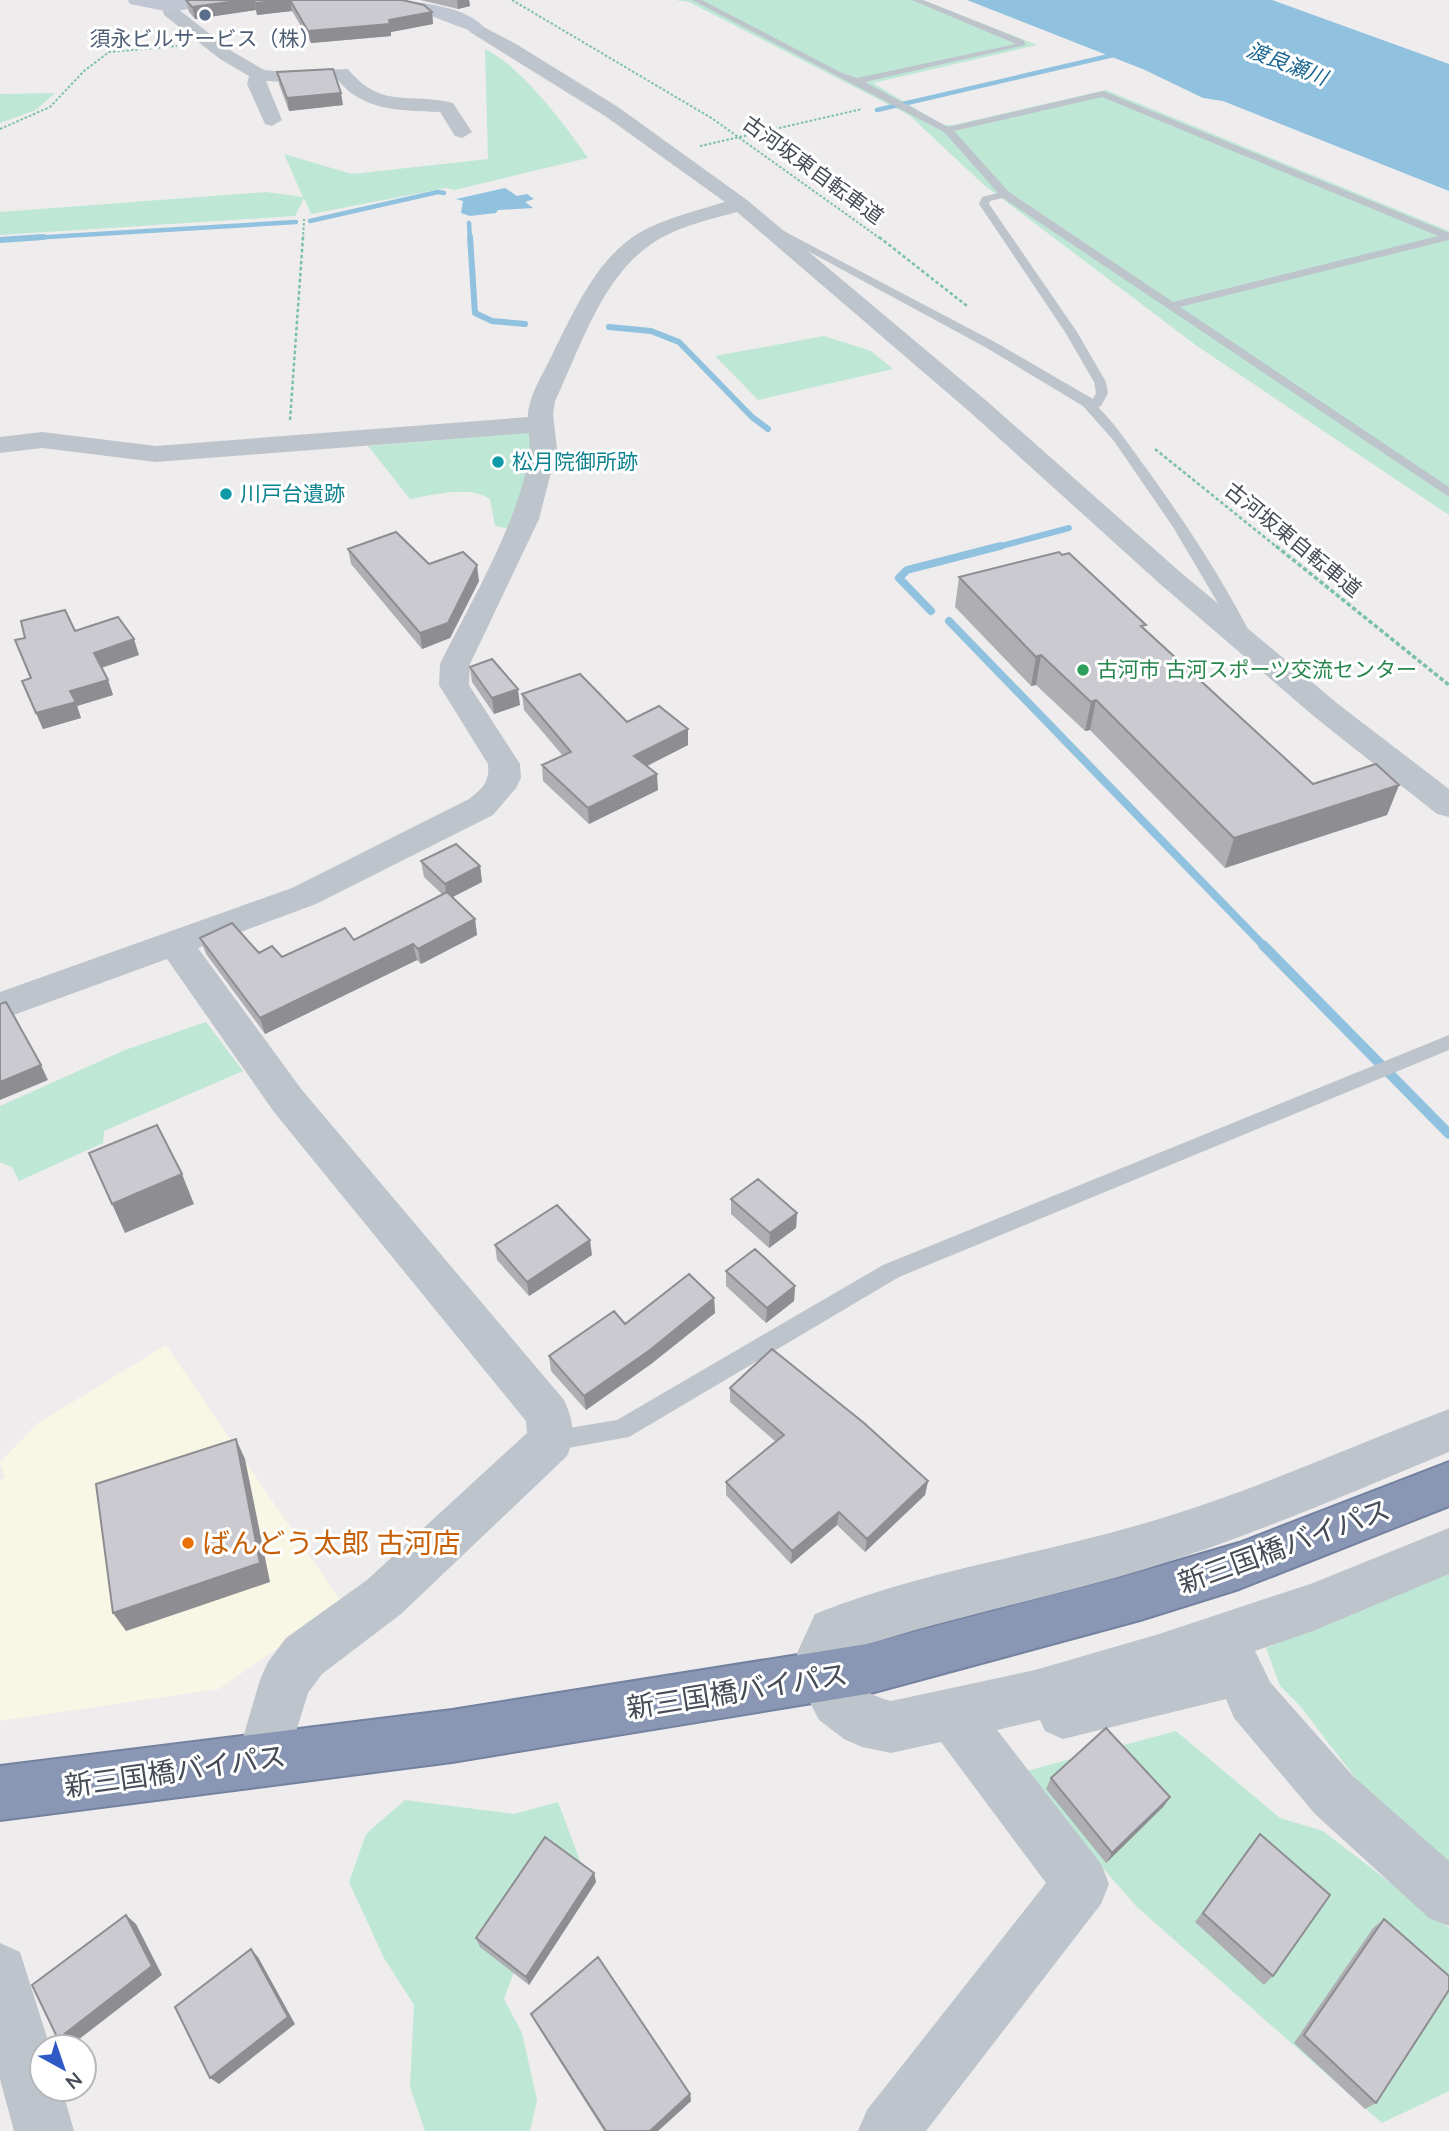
<svg xmlns="http://www.w3.org/2000/svg" width="1449" height="2131" viewBox="0 0 1449 2131" font-family="Mulish,'Noto Sans JP',sans-serif">
<style>
.commercial{fill:#f8f6e5}
.green{fill:#bee7d5}
.water{fill:#90c2df}
.lines{fill:none;stroke-linecap:round;stroke-linejoin:round}
.stream-far3{stroke:#90c2df;stroke-width:4.5}
.stream-far2{stroke:#90c2df;stroke-width:6}
.stream-far1{stroke:#90c2df;stroke-width:8}
.stream{stroke:#90c2df;stroke-width:10}
.highway-casing{stroke:#7482a0;stroke-width:4}
.path-far2{stroke:#7bc1a9;stroke-width:2;stroke-dasharray:2.5 2;stroke-linecap:butt}
.path-far1{stroke:#7bc1a9;stroke-width:2.5;stroke-dasharray:3.5 2.5;stroke-linecap:butt}
.path{stroke:#7bc1a9;stroke-width:3.5;stroke-dasharray:4.5 2.5;stroke-linecap:butt}
.lane{fill:#bec4cc;fill-rule:evenodd}
.street{fill:#bec4cc;fill-rule:evenodd}
.secondary{fill:#c0c6d2;fill-rule:evenodd}
.highway{fill:#8997b5;fill-rule:evenodd}
.wall{fill:#aeaeb3}
.shaded-wall{fill:#8d8d92}
.building{fill:#cacad0;stroke:#8d8d92;stroke-width:2}
.service-dot{fill:#5c6f8a;stroke:#fff;stroke-width:2.5}
.culture-dot{fill:#0f9aa8;stroke:#fff;stroke-width:2.5}
.leisure-dot{fill:#2e9e5b;stroke:#fff;stroke-width:2.5}
.food-dot{fill:#e8710a;stroke:#fff;stroke-width:2.5}
.labels{text-anchor:middle;stroke-width:6;stroke-linejoin:round;paint-order:stroke}
.far-service-label{font-size:21px;fill:#4e5e75;stroke:#fff}
.far-water-label{font-size:21px;font-style:italic;fill:#1d6792;stroke:#fff}
.far-street-label{font-size:21px;fill:#464c56;stroke:#fff}
.far-culture-label{font-size:21px;fill:#0d838f;stroke:#fff;text-anchor:start}
.far-leisure-label{font-size:21px;fill:#27864d;stroke:#fff;text-anchor:start}
.near-food-label{font-size:28px;fill:#c56008;stroke:#fff;text-anchor:start}
.near-street-label{font-size:28px;fill:#464c56;stroke:#fff}
</style>
<rect width="100%" height="100%" fill="#eeecec"/>
<!-- commercial -->
<path class="commercial" d="M 166,1345 L 342,1603 L 219,1689 L 0,1721 L 0,1480 L 5,1477 L 0,1462 L 38,1423 Z"/>
<!-- green -->
<path class="green" d="M 675,0 L 923,0 L 1037,45 L 873,83 L 943,125 L 953,125 L 1106,90 L 1449,231 L 1449,515 L 1197,346 L 984,185 L 909,115 L 689,2 Z
M 485,49 C 520,65 566,126 588,158 L 454,190 L 446,188 L 311,214 L 304,198 L 295,216 L 0,235 L 0,212 L 266,192 L 303,197 L 284,154 L 352,174 L 488,159 Z
M 55,93 L 36,110 L 0,123 L 0,94 Z
M 824,336 L 871,351 L 893,369 L 758,400 L 715,356 Z
M 532,432 L 537,440 L 512,529 L 495,526 L 490,499 C 467,485 435,495 410,499 L 368,446 Z
M 206,1022 L 243,1071 L 104,1131 L 103,1143 L 19,1181 L 12,1167 L 0,1162 L 0,1106 L 125,1050 Z
M 1449,1570 L 1449,1875 L 1371,1798 L 1300,1706 L 1280,1686 L 1266,1648 Z
M 1176,1731 L 1280,1818 L 1323,1831 L 1449,1928 L 1449,2091 L 1382,2123 L 1137,1907 L 1019,1773 Z
M 405,1800 L 514,1814 L 558,1802 L 585,1874 L 535,1914 L 504,1999 L 522,2033 L 537,2100 L 530,2131 L 425,2131 L 410,2087 L 414,2005 L 384,1958 L 349,1882 L 366,1834 Z"/>
<!-- water -->
<path class="water" d="M 967,0 L 1272,0 L 1449,64 L 1449,191 L 1223,101 L 1203,98 L 1145,70 Z
M 505,188 L 517,196 L 527,194 L 534,199 L 525,202 L 533,208 L 498,210 L 496,213 L 470,216 L 461,213 L 463,201 L 456,199 Z"/>
<g class="lines">
<!-- stream-far3 -->
<path class="stream-far3" d="M 877,110 L 1122,53
M 310,221 L 438,192 L 444,193
M 469,223 L 470,239
M 14,239 L 296,222"/>
<!-- stream-far2 -->
<path class="stream-far2" d="M 470,237 L 475,313 L 492,321 L 525,324
M 0,240 L 43,237
M 609,327 L 651,331 L 679,342 L 752,417 L 768,429
M 994,548 L 1069,528"/>
<!-- stream-far1 -->
<path class="stream-far1" d="M 931,611 L 899,578 L 907,570 L 1000,546
M 949,621 L 1265,947"/>
<!-- stream -->
<path class="stream" d="M 1263,945 L 1449,1134"/>
<defs>
<path id="highway" d="M 1449,1462 L 1449,1506 L 1239,1589 L 1140,1620 L 867,1694 L 452,1762 L 0,1820 L 0,1766 L 452,1710 L 867,1644 L 1140,1572 L 1239,1543 Z"/>
</defs>
<!-- highway casing -->
<use href="#highway" class="highway-casing"/>
<!-- path-far2 -->
<path class="path-far2" d="M 512,0 L 713,119 L 881,239
M 0,129 L 50,107 L 84,71 L 109,52 L 177,46
M 700,146 L 862,109
M 303,239 L 304,219"/>
<!-- path-far1 -->
<path class="path-far1" d="M 879,237 L 967,306
M 290,420 L 303,237
M 1155,449 L 1278,548"/>
<!-- path -->
<path class="path" d="M 1276,546 L 1449,685"/>
<!-- lane -->
<path class="lane" d="M 692,0 L 702,0 L 842,73 L 857,78 L 1016,44 L 912,0 L 923,0 L 1023,40 L 1026,45 L 865,82 L 948,127 L 1103,91 L 1449,233 L 1449,240 L 1180,307 L 1449,487 L 1449,497 L 1003,198 L 990,201 L 989,204 L 1077,332 L 1106,382 L 1108,393 L 1101,406 L 1098,407 C 1118,427 1134,452 1151,475 C 1189,528 1225,583 1254,641 L 1252,644 L 1242,644 L 1173,527 L 1114,441 L 1083,406 L 985,347 L 769,230 L 778,228 L 993,341 L 1093,399 L 1096,393 L 1094,382 L 1065,332 L 979,204 L 982,197 L 998,193 L 944,132 ZM 1102,97 L 1438,236 L 1173,302 L 1009,192 L 954,131 Z
M 1449,1035 L 1449,1050 L 899,1277 L 629,1437 L 551,1451 L 543,1448 L 539,1441 L 543,1434 L 551,1431 L 617,1420 L 883,1265 Z"/>
<!-- street -->
<path class="street" d="M 170,2 L 176,3 L 178,9 L 233,52 L 264,70 L 289,72 L 348,69 C 381,110 410,92 453,103 L 472,132 L 462,138 L 455,136 L 440,112 C 401,110 363,112 337,79 L 289,82 L 266,81 L 282,120 L 272,126 L 265,124 L 247,84 L 249,76 L 220,59 L 164,15 L 162,7 Z
M 476,23 L 516,44 L 618,107 L 747,200 L 989,403 L 1179,571 L 1338,704 L 1449,789 L 1449,817 L 1437,814 L 1316,718 L 1159,583 L 971,413 L 737,212 C 708,220 675,227 650,245 C 601,279 580,349 555,401 L 553,414 L 557,449 L 539,519 L 470,664 L 469,685 L 520,764 L 521,778 L 516,788 L 493,815 L 316,904 L 198,948 L 302,1090 L 564,1400 C 573,1419 576,1436 567,1456 L 401,1614 L 322,1674 L 308,1693 L 282,1777 L 263,1784 L 244,1777 L 237,1758 L 260,1680 L 268,1662 L 286,1638 L 367,1580 L 527,1433 L 526,1421 L 274,1112 L 167,959 L 0,1020 L 0,992 L 292,888 L 469,799 C 482,789 490,782 488,764 L 439,685 L 440,664 C 468,607 536,493 529,433 L 156,462 L 42,448 L 0,453 L 0,437 L 42,432 L 156,446 L 528,417 C 528,396 544,373 553,353 C 574,311 597,258 639,233 C 665,218 696,211 725,202 L 605,116 L 470,32 L 467,28 Z
M 1449,1409 L 1449,1452 C 1348,1494 1247,1538 1142,1570 C 1045,1599 946,1618 850,1650 C 836,1678 869,1696 891,1701 L 1035,1670 L 1159,1634 L 1313,1583 L 1449,1528 L 1449,1574 L 1313,1631 L 1255,1651 L 1270,1682 L 1353,1776 L 1449,1861 L 1449,1926 L 1429,1918 L 1315,1814 L 1234,1718 L 1226,1699 L 1063,1739 L 1045,1731 L 1040,1720 L 997,1730 L 1101,1864 L 1109,1884 L 1101,1904 L 926,2131 L 858,2131 L 867,2110 L 1046,1883 L 941,1742 L 891,1753 L 862,1747 L 844,1739 L 819,1720 L 797,1677 L 797,1653 L 815,1614 C 920,1571 1034,1556 1142,1524 C 1247,1494 1347,1448 1449,1409 Z
M 0,1943 L 20,1952 L 50,2047 L 42,2047 L 42,2089 L 62,2089 L 74,2131 L 14,2131 L 0,2079 Z"/>
<!-- secondary -->
<path class="secondary" d="M 128,0 L 220,0 L 212,5 L 170,12 L 130,4 Z
M 378,0 C 407,0 464,4 485,28 L 476,33 L 426,14 L 380,4 Z"/>
<!-- highway -->
<use href="#highway" class="highway"/>
</g>
<!-- wall -->
<path class="wall" d="M 186,0 L 402,0 L 432,12 L 433,24 L 391,32 L 391,36 L 311,43 L 292,11 L 257,15 L 256,10 L 195,19 L 189,12 Z
M 420,0 L 469,0 L 470,6 L 458,9 Z
M 277,72 L 343,105 L 289,111 L 279,84 Z
M 348,549 L 479,581 L 450,638 L 422,649 L 351,564 Z
M 959,577 L 1145,629 L 1313,784 L 1399,785 L 1387,815 L 1225,868 L 1090,730 L 1085,731 L 1036,685 L 1031,686 L 955,607 Z
M 75,631 L 139,655 L 102,668 L 108,680 L 113,695 L 77,706 L 81,718 L 43,729 L 22,681 L 31,678 Z
M 470,667 L 520,705 L 494,714 L 472,682 Z
M 522,694 L 627,722 L 688,729 L 688,745 L 647,766 L 658,790 L 589,824 L 543,781 L 542,765 L 563,756 L 524,710 Z
M 421,861 L 480,866 L 482,882 L 452,897 L 475,919 L 477,935 L 421,964 L 417,960 L 265,1034 L 206,954 L 200,938 L 282,957 L 354,940 L 443,895 L 424,877 Z
M 731,1199 L 797,1213 L 796,1228 L 769,1248 L 731,1214 Z
M 495,1245 L 592,1255 L 529,1296 L 497,1260 Z
M 726,1271 L 795,1286 L 794,1301 L 766,1323 L 726,1286 Z
M 714,1298 L 715,1313 L 651,1364 L 586,1410 L 551,1371 L 549,1356 L 625,1324 Z
M 730,1388 L 928,1481 L 925,1495 L 865,1552 L 837,1525 L 791,1564 L 726,1495 L 726,1482 L 776,1442 L 730,1402 Z
M 1051,1778 L 1170,1797 L 1163,1807 L 1106,1863 L 1046,1789 Z
M 1260,1834 L 1273,1976 L 1264,1985 L 1195,1922 Z
M 594,1873 L 596,1882 L 529,1985 L 480,1947 L 476,1938 Z
M 1384,1919 L 1376,2103 L 1365,2109 L 1294,2043 L 1373,1928 Z
M 531,2014 L 690,2094 L 691,2101 L 658,2131 L 604,2131 L 535,2022 Z"/>
<!-- shaded-wall -->
<path class="shaded-wall" d="M 244,0 L 254,0 L 256,10 L 195,19 L 192,7 Z
M 290,0 L 292,11 L 257,15 L 255,3 Z
M 457,0 L 469,0 L 470,6 L 458,9 Z
M 432,12 L 433,24 L 391,32 L 391,36 L 311,43 L 308,31 L 389,20 Z
M 341,93 L 343,105 L 289,111 L 287,98 Z
M 477,565 L 479,581 L 450,638 L 422,649 L 420,633 Z
M 134,639 L 139,655 L 100,668 L 94,653 Z
M 1041,655 L 1036,685 L 1031,686 L 1036,657 Z
M 108,680 L 113,695 L 77,706 L 81,718 L 43,729 L 36,713 L 70,691 Z
M 518,689 L 520,705 L 494,714 L 492,698 Z
M 1096,700 L 1090,730 L 1085,731 L 1091,702 Z
M 688,729 L 688,745 L 635,772 L 634,756 Z
M 657,774 L 658,790 L 589,824 L 588,808 Z
M 1399,785 L 1387,815 L 1225,868 L 1234,838 Z
M 480,866 L 482,882 L 447,900 L 445,884 Z
M 475,919 L 477,935 L 421,964 L 418,949 Z
M 413,944 L 417,960 L 265,1034 L 260,1018 Z
M 41,1065 L 48,1080 L 0,1100 L 0,1082 Z
M 182,1174 L 194,1204 L 125,1233 L 112,1204 Z
M 797,1213 L 796,1228 L 769,1248 L 770,1233 Z
M 590,1240 L 592,1255 L 529,1296 L 527,1282 Z
M 795,1286 L 794,1301 L 766,1323 L 767,1308 Z
M 714,1298 L 715,1313 L 651,1364 L 586,1410 L 584,1396 Z
M 236,1439 L 245,1459 L 270,1582 L 126,1631 L 113,1613 Z
M 928,1481 L 925,1495 L 865,1552 L 867,1539 Z
M 839,1512 L 837,1525 L 791,1564 L 792,1551 Z
M 1170,1797 L 1163,1807 L 1106,1863 L 1112,1853 Z
M 594,1873 L 596,1882 L 529,1985 L 526,1977 Z
M 126,1915 L 136,1924 L 162,1975 L 69,2047 L 58,2039 Z
M 251,1949 L 258,1957 L 295,2024 L 219,2084 L 210,2078 Z
M 690,2094 L 691,2101 L 658,2131 L 650,2131 Z"/>
<!-- building -->
<path class="building" d="M 186,0 L 244,0 L 192,7 Z
M 254,0 L 287,0 L 255,3 Z
M 290,0 L 402,0 L 424,5 L 432,12 L 389,20 L 390,24 L 308,31 Z
M 333,69 L 341,93 L 287,98 L 277,72 Z
M 396,532 L 429,564 L 463,552 L 477,565 L 448,623 L 420,633 L 348,549 Z
M 1059,552 L 1062,555 L 1069,553 L 1146,625 L 1141,626 L 1313,784 L 1376,764 L 1399,785 L 1234,838 L 1096,700 L 1091,702 L 1041,655 L 1036,657 L 959,577 Z
M 65,610 L 75,631 L 118,617 L 134,639 L 94,653 L 108,680 L 70,691 L 76,702 L 36,713 L 22,681 L 31,678 L 15,640 L 25,638 L 21,621 Z
M 492,659 L 518,689 L 492,698 L 470,667 Z
M 580,674 L 627,722 L 659,706 L 688,729 L 634,756 L 657,774 L 588,808 L 542,765 L 571,752 L 522,694 Z
M 456,844 L 480,866 L 445,884 L 421,861 Z
M 447,892 L 475,919 L 418,949 L 413,944 L 260,1018 L 200,938 L 232,923 L 259,953 L 272,946 L 282,957 L 345,928 L 354,940 Z
M 6,1002 L 41,1065 L 0,1082 L 0,1004 Z
M 157,1125 L 182,1174 L 112,1204 L 89,1153 Z
M 758,1179 L 797,1213 L 770,1233 L 731,1199 Z
M 557,1205 L 590,1240 L 527,1282 L 495,1245 Z
M 755,1249 L 795,1286 L 767,1308 L 726,1271 Z
M 689,1274 L 714,1298 L 650,1350 L 584,1396 L 549,1356 L 614,1311 L 625,1324 Z
M 772,1349 L 864,1423 L 928,1481 L 867,1539 L 839,1512 L 792,1551 L 726,1482 L 784,1435 L 730,1388 Z
M 236,1439 L 260,1563 L 113,1613 L 96,1484 Z
M 1106,1728 L 1170,1797 L 1112,1853 L 1051,1778 Z
M 1260,1834 L 1330,1895 L 1273,1976 L 1203,1913 Z
M 545,1837 L 594,1873 L 526,1977 L 476,1938 Z
M 126,1915 L 152,1966 L 58,2039 L 32,1985 Z
M 1384,1919 L 1449,1976 L 1449,1990 L 1376,2103 L 1304,2035 Z
M 251,1949 L 288,2017 L 210,2078 L 175,2007 Z
M 598,1957 L 690,2094 L 650,2131 L 606,2131 L 531,2014 Z"/>
<!-- markers -->
<circle class="service-dot" cx="205" cy="15" r="7"/>
<g class="culture-dot">
<circle cx="498" cy="462" r="7"/>
<circle cx="226" cy="494" r="7"/>
</g>
<circle class="leisure-dot" cx="1083" cy="670" r="7"/>
<circle class="food-dot" cx="188" cy="1543" r="7"/>
<g class="labels">
<!-- far-service labels -->
<g class="far-service-label">
<text x="205" y="46">須永ビルサービス（株）</text>
</g>
<!-- far-water labels -->
<g class="far-water-label">
<text transform="translate(1287 64) rotate(21)" y="7">渡良瀬川</text>
</g>
<!-- far-street labels -->
<g class="far-street-label">
<text transform="translate(813 170) rotate(36)" y="7">古河坂東自転車道</text>
<text transform="translate(1293 540) rotate(39)" y="7">古河坂東自転車道</text>
</g>
<!-- far-culture labels -->
<g class="far-culture-label">
<text x="512" y="469">松月院御所跡</text>
<text x="240" y="501">川戸台遺跡</text>
</g>
<!-- far-leisure labels -->
<g class="far-leisure-label">
<text x="1097" y="677">古河市 古河スポーツ交流センター</text>
</g>
<!-- near-food labels -->
<g class="near-food-label">
<text x="202" y="1553">ばんどう太郎 古河店</text>
</g>
<!-- near-street labels -->
<g class="near-street-label">
<text transform="translate(1284 1546) rotate(-20)" y="10">新三国橋バイパス</text>
<text transform="translate(737 1691) rotate(-9)" y="10">新三国橋バイパス</text>
<text transform="translate(175 1771) rotate(-8)" y="10">新三国橋バイパス</text>
</g>
</g>
<!-- north arrow -->
<g transform="translate(63 2068) rotate(140)"><circle r="33" fill="#ffffff" stroke="#b5b7bb" stroke-width="2"/>
<path d="M0-5L12 26L0 18L-12 26Z" fill="#2f59c5"/>
<text y="-10" font-size="19" font-weight="bold" text-anchor="middle" fill="#464c56">N</text>
</g>
</svg>
